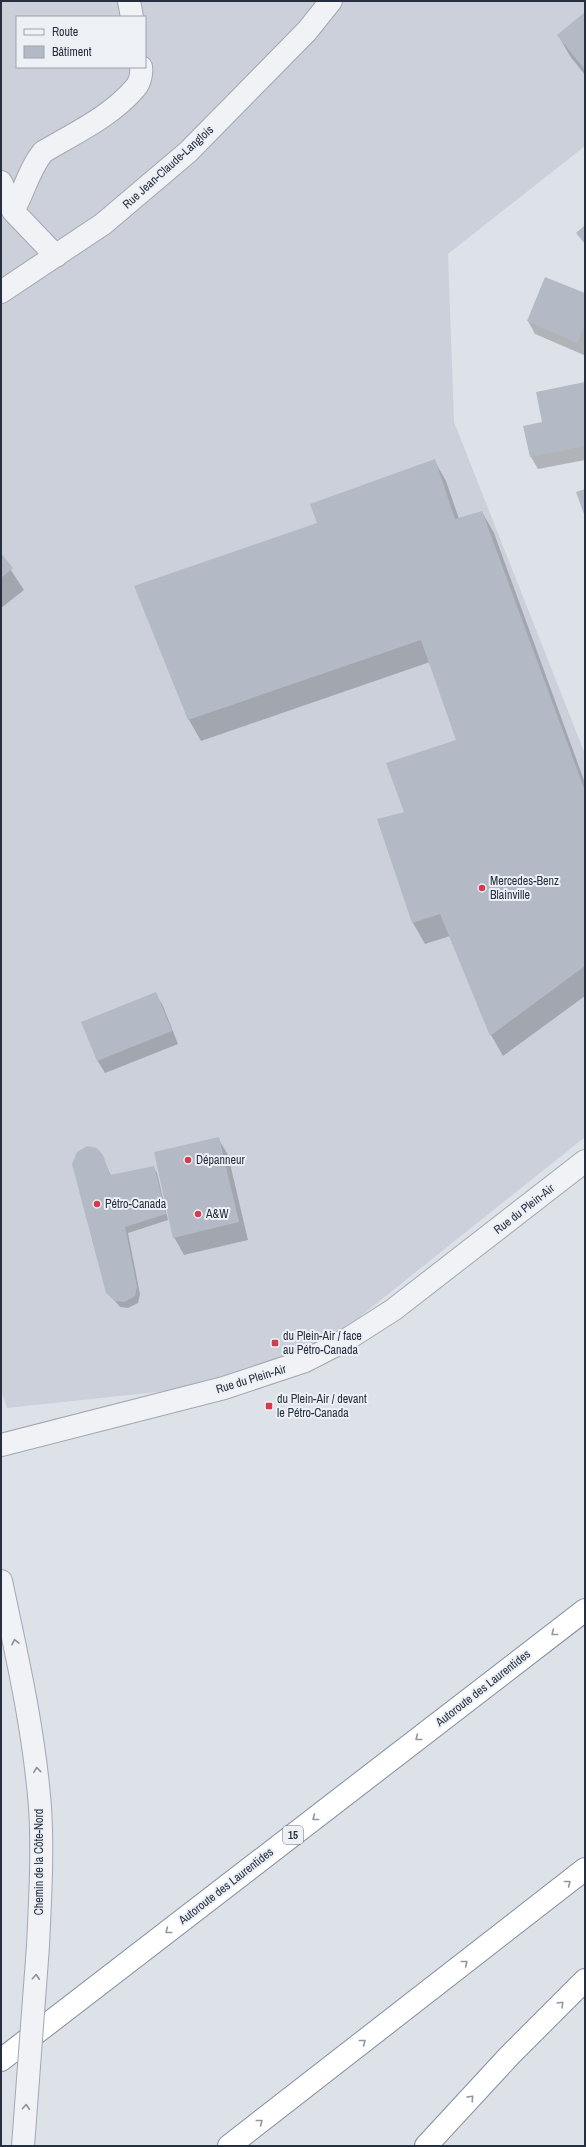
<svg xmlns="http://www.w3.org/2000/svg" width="586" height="2147" viewBox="0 0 586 2147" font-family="'Archivo Narrow',sans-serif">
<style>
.built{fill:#cbd0da;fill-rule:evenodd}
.shadow{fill:#0003}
.building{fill:#b4bac5}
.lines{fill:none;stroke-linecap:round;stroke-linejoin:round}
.minor-casing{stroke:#a2a8b2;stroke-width:24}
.highway-casing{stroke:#848e9f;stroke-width:24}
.minor{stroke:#f0f2f6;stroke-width:22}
.highway{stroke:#fff;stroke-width:22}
.minor-bridge-casing{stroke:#a2a8b2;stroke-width:24;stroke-linecap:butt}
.minor-bridge{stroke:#f0f2f6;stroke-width:22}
.oneway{stroke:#92979f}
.oneway2{stroke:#8b909a}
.poi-dot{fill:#d43b4f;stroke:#edf0f5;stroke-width:1.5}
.labels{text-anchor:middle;stroke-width:4;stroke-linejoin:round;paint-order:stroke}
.shield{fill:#edf0f5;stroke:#626976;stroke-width:1}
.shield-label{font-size:11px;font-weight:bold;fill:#262f3f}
.street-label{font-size:12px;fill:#262f3f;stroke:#edf0f5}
.poi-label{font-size:12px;fill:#262f3f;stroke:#edf0f5;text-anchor:start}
</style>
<rect width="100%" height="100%" fill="#dde1e8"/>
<!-- built -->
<path class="built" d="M 1,1 L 585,1 L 585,146 L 448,254 L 454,422 L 585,754 L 585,1137 L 357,1319 L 319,1344 L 241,1383 L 7,1408 L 1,1390 ZM 17,17 L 145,17 L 145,67 L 17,67 Z"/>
<!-- shadow -->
<path class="shadow" d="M 585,13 L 585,75 L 570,56 L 558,35 Z
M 585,294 L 584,355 L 535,334 L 528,321 Z
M 585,383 L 585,460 L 538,469 L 531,457 L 543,423 Z
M 434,460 L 446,481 L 459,519 L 482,512 L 494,533 L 585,783 L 585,996 L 503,1056 L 491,1035 L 450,936 L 425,944 L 413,923 L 405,812 L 457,741 L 430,662 L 201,741 L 189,720 L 136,586 L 319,523 Z
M 1,555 L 24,590 L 1,608 Z
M 156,994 L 163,1006 L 178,1044 L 105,1073 L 97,1060 Z
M 218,1138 L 228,1155 L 248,1240 L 184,1255 L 174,1237 Z
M 102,1155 L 111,1176 L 153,1167 L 157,1173 L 168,1220 L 128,1233 L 140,1294 L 138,1303 L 128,1308 L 120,1307 L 107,1292 Z"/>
<!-- building -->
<path class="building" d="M 585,12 L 585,70 L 557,35 Z
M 585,225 L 585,244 L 576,233 Z
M 545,277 L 585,293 L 585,324 L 577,343 L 527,321 Z
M 585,382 L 585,446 L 530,457 L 523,426 L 542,422 L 536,392 Z
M 435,459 L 455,519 L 482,511 L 585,791 L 585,966 L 490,1036 L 440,914 L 412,923 L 377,819 L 404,812 L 386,763 L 456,740 L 421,640 L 188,720 L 134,586 L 317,523 L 310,504 Z
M 585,489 L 585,517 L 576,492 Z
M 1,553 L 13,568 L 1,578 Z
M 156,992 L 172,1031 L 97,1061 L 81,1022 Z
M 219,1137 L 239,1222 L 173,1238 L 154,1152 Z
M 87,1146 L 97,1148 L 103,1155 L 110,1175 L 154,1166 L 166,1214 L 125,1227 L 137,1287 L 135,1296 L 124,1302 L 115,1301 L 106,1293 L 72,1164 L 77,1152 Z"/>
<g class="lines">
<defs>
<path id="minor" d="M 129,1 L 132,17
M 1,182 L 13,211 L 56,256
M 13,211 C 24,192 29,169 43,152 C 75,133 112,116 136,87 C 140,82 142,73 141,67
M 1,292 L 103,224 L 188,152 L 307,31 L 331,1
M 1,1445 L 224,1388 L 305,1361 L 346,1340 L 393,1310 L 585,1161
M 1,1581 C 17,1656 34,1730 40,1807 C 43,1854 40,1900 38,1946"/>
<path id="highway" d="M 1,2060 L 585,1610
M 229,2146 L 585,1869
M 426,2146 L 510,2055 L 585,1980"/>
</defs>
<!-- minor casing -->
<use href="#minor" class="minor-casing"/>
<!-- highway casing -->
<use href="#highway" class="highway-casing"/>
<!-- minor -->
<use href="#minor" class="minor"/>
<!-- highway -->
<use href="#highway" class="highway"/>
<defs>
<path id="minor-bridge" d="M 23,2146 L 38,1946"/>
</defs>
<!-- minor-bridge casing -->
<use href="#minor-bridge" class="minor-bridge-casing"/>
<!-- minor-bridge -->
<use href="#minor-bridge" class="minor-bridge"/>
</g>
<!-- one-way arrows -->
<defs><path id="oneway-chevron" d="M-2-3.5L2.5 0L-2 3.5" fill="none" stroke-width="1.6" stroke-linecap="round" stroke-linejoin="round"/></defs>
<g class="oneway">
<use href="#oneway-chevron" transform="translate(554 1633) rotate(142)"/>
<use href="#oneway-chevron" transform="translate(418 1738) rotate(142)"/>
<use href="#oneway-chevron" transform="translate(315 1818) rotate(142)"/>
<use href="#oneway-chevron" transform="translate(568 1883) rotate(-38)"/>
<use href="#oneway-chevron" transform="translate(168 1931) rotate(142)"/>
<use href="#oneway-chevron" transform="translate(465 1963) rotate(-38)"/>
<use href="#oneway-chevron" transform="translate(561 2004) rotate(-45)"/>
<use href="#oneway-chevron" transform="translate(363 2042) rotate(-38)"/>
<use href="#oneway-chevron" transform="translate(471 2098) rotate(-47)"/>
<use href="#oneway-chevron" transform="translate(260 2122) rotate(-38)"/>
</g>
<g class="oneway2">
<use href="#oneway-chevron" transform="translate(15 1642) rotate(-102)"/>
<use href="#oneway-chevron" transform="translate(37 1770) rotate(-96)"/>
<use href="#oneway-chevron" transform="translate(36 1977) rotate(-86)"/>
<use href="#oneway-chevron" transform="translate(26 2107) rotate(-86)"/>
</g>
<!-- markers -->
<g class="poi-dot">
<circle cx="482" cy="888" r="4"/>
<circle cx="188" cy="1160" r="4"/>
<circle cx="97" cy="1204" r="4"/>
<circle cx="198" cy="1214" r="4"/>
<rect x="271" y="1339" width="8" height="8" rx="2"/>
<rect x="265" y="1402" width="8" height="8" rx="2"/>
</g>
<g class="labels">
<!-- shield labels -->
<rect class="shield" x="283" y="1826" width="20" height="18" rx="3"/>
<g class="shield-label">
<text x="293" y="1839">15</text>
</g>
<!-- street labels -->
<g class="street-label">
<text transform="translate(168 167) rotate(-42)" y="4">Rue Jean-Claude-Langlois</text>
<text transform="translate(524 1209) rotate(-38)" y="4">Rue du Plein-Air</text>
<text transform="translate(251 1379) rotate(-17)" y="4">Rue du Plein-Air</text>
<text transform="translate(483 1688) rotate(-38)" y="4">Autoroute des Laurentides</text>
<text transform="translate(39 1862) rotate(-90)" y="4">Chemin de la Côte-Nord</text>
<text transform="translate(226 1886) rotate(-38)" y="4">Autoroute des Laurentides</text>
</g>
<!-- poi labels -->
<g class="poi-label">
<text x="490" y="885">Mercedes-Benz<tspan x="490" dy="14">Blainville</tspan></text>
<text x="196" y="1164">Dépanneur</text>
<text x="105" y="1208">Pétro-Canada</text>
<text x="206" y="1218">A&amp;W</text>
<text x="283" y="1340">du Plein-Air / face<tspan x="283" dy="14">au Pétro-Canada</tspan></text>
<text x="277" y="1403">du Plein-Air / devant<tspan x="277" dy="14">le Pétro-Canada</tspan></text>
</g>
</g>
<!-- border -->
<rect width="586" height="2147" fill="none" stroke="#262f3f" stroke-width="4"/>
<!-- legend -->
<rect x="16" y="16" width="130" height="52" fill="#edf0f5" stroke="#9da3ac"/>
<rect x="24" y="29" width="20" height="6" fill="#f0f2f6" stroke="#9da3ac"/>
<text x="52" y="36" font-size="12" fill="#262f3f">Route</text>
<rect x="24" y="46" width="20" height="12" fill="#b4bac5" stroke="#9da3ac"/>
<text x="52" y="56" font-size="12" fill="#262f3f">Bâtiment</text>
</svg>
